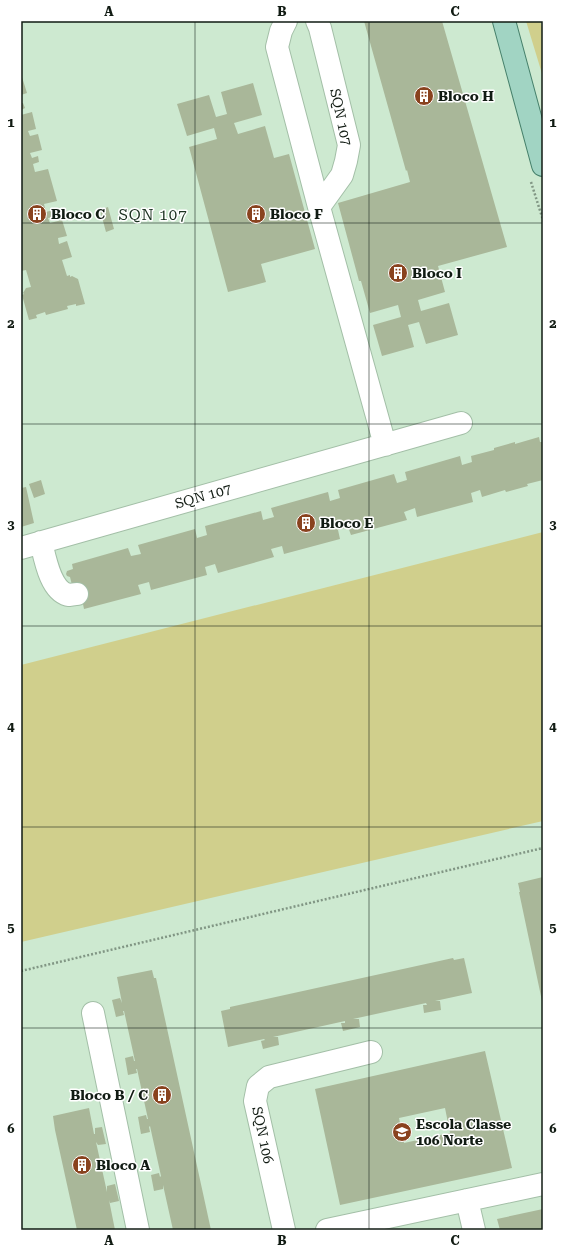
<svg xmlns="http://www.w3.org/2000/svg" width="564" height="1251" viewBox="0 0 564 1251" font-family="'Roboto Serif',serif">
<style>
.green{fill:#d0cf8c}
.building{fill:#a9b799;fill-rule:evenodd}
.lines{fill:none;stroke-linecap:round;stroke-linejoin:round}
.minor-casing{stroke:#a3bfa7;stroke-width:24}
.major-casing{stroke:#46806b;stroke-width:24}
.path{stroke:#819684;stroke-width:2.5;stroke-dasharray:2 2;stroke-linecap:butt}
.minor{stroke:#fff;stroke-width:22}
.major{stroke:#a1d4c3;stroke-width:22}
.grid{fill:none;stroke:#111b13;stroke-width:1;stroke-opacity:0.55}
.labels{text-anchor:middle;stroke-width:3;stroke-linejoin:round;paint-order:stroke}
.poi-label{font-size:14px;font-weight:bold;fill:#111b13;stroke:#fff;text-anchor:start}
.street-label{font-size:14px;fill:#111b13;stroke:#fff}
.neighbourhood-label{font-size:15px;letter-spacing:1px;fill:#1a311f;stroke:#fff}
.neatline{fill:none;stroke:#111b13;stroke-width:1.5}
.grid-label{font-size:13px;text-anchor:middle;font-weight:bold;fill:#111b13}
</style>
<rect width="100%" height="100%" fill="#cde9d0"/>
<!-- green -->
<path class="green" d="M 526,21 L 540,21 L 543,30 L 543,77 Z
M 543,532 L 543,821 L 21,942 L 21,665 Z"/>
<!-- building -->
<path class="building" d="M 364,21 L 442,21 L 507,247 L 438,266 L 445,292 L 418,300 L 421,311 L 449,303 L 458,335 L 426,344 L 419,322 L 408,325 L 414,347 L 382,356 L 373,325 L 401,317 L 398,305 L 370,313 L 361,281 L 359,281 L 338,203 L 410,182 L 407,170 L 406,171 Z
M 21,74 L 27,93 L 21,95 Z
M 253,83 L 262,115 L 234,123 L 238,134 L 265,126 L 274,158 L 289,154 L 315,249 L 261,264 L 266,282 L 228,292 L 189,147 L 217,139 L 214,128 L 187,136 L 177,104 L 209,95 L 216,117 L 227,114 L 221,92 Z
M 21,103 L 23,103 L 25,108 L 21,110 Z
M 32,112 L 36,129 L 28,131 L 30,136 L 38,134 L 42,150 L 30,153 L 32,158 L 38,156 L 39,162 L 33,164 L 35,172 L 48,169 L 57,201 L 44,204 L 46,212 L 53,210 L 54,217 L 48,218 L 50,223 L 62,220 L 67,236 L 58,238 L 59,244 L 67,241 L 72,257 L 62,260 L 67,276 L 70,275 L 70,277 L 72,276 L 78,279 L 85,304 L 76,306 L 76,304 L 67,306 L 68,309 L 46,315 L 45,312 L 36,315 L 37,318 L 29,320 L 22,295 L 24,294 L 23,293 L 26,288 L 31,287 L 26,270 L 21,271 L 21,115 Z
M 108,207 L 114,229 L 106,232 L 100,210 Z
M 539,437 L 540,442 L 543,442 L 543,480 L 527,484 L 528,486 L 506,492 L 505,490 L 482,497 L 480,490 L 471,493 L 473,502 L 417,517 L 415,508 L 404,512 L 407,520 L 351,535 L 348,527 L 338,530 L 340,539 L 284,554 L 282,546 L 271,549 L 274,557 L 218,573 L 215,564 L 205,567 L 207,575 L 151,590 L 149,582 L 138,585 L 141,594 L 84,609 L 83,604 L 76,606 L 74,604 L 74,593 L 70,577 L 67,576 L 66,574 L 67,571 L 73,569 L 72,564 L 128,548 L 131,556 L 141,554 L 138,545 L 195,529 L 197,538 L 207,535 L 205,526 L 261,511 L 263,520 L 274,517 L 271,508 L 328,492 L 330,501 L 340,498 L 338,490 L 394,474 L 397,483 L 407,480 L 405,472 L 460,456 L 462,465 L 472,462 L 471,456 L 494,450 L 494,448 L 515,442 L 515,444 Z
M 41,480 L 45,494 L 34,498 L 29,484 Z
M 26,487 L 34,523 L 21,527 L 21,488 Z
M 543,877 L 543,1001 L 542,1001 L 519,892 L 520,892 L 518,883 Z
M 453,958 L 454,960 L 464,958 L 472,993 L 435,1001 L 440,1001 L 441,1010 L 424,1013 L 423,1005 L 427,1005 L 426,1003 L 353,1019 L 359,1019 L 360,1027 L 343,1031 L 341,1023 L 345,1023 L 345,1021 L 273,1037 L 278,1037 L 279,1045 L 263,1049 L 261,1041 L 265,1040 L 264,1039 L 228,1047 L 221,1011 L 230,1009 L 230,1007 Z
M 152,970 L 154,978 L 156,978 L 211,1230 L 173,1230 L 163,1185 L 163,1189 L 154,1191 L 151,1175 L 159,1173 L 160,1177 L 161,1176 L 150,1126 L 149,1127 L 150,1132 L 141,1134 L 138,1117 L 146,1115 L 147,1119 L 148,1119 L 137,1069 L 136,1069 L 137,1073 L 128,1075 L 125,1058 L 133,1056 L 134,1061 L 135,1061 L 124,1011 L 123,1011 L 124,1015 L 116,1017 L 112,1000 L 120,998 L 122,1003 L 117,977 Z
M 485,1051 L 512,1168 L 340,1205 L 315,1089 ZM 445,1108 L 450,1133 L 404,1143 L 399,1118 Z
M 89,1108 L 94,1134 L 95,1134 L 95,1128 L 102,1127 L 106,1144 L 98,1145 L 96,1142 L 107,1192 L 107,1186 L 115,1184 L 119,1201 L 110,1203 L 109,1200 L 115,1230 L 77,1230 L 55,1130 L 53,1116 Z
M 543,1209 L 543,1230 L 500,1230 L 497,1219 Z"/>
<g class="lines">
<defs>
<path id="minor" d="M 286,21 L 281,31 L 277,47 L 319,207 L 385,445
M 317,21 L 320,28 L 349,145 L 346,161 L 342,175 L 319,207
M 41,542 C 45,558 50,590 68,595 C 70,595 74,594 77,594
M 21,548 L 461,423
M 93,1013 L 138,1230
M 467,1200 L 474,1230
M 284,1230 L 255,1101 L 258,1086 L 269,1077 L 371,1052
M 327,1230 L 543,1184"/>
<path id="major" d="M 504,21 L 543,165"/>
</defs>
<!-- minor casing -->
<use href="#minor" class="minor-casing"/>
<!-- major casing -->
<use href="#major" class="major-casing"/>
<!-- path -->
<path class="path" d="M 531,182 L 543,220
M 21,971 L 543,848"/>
<!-- minor -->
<use href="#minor" class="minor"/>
<!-- major -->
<use href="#major" class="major"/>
</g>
<!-- grid -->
<path class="grid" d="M 195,21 L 195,1230M 369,21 L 369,1230M 21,223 L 543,223M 21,424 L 543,424M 21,626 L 543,626M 21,827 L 543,827M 21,1028 L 543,1028"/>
<!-- icons -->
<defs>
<symbol id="building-disc" viewBox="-11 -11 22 22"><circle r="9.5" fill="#89421e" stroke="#fff"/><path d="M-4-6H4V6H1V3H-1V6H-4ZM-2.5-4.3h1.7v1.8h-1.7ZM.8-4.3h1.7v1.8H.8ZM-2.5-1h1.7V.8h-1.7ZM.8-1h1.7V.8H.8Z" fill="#fff"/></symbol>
<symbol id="school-disc" viewBox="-11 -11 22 22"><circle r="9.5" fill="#89421e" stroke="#fff"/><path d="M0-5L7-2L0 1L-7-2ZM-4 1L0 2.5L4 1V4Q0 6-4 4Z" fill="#fff"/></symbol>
</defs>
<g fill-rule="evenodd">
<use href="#building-disc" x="413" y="85" width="22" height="22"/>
<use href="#building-disc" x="26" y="203" width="22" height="22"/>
<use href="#building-disc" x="245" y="203" width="22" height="22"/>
<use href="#building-disc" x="387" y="262" width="22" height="22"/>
<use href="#building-disc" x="295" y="512" width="22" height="22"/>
<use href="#building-disc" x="151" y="1084" width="22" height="22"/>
<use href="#school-disc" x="391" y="1121" width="22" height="22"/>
<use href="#building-disc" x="71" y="1154" width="22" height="22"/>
</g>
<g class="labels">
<!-- poi labels -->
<g class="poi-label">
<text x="438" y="101">Bloco H</text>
<text x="51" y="219">Bloco C</text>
<text x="270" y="219">Bloco F</text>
<text x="412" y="278">Bloco I</text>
<text x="320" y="528">Bloco E</text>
<text x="148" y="1100" text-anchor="end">Bloco B / C</text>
<text x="416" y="1129">Escola Classe<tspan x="416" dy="16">106 Norte</tspan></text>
<text x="96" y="1170">Bloco A</text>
</g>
<!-- street labels -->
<g class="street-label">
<text transform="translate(341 117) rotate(78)" y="5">SQN 107</text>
<text transform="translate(203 496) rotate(-16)" y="5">SQN 107</text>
<text transform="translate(263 1135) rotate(78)" y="5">SQN 106</text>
</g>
<!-- neighbourhood labels -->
<g class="neighbourhood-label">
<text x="153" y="220">SQN 107</text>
</g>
</g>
<!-- border -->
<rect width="564" height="1251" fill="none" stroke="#ffffff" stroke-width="44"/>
<rect x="22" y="22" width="520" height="1207" class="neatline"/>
<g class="grid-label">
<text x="109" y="16">A</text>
<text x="282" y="16">B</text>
<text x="455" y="16">C</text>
<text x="11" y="127">1</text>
<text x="553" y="127">1</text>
<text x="11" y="328">2</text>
<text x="553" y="328">2</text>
<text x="11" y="529">3</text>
<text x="553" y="529">3</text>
<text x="11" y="731">4</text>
<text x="553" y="731">4</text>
<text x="11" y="932">5</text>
<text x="553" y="932">5</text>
<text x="11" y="1133">6</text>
<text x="553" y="1133">6</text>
<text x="109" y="1245">A</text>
<text x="282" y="1245">B</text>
<text x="455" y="1245">C</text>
</g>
</svg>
